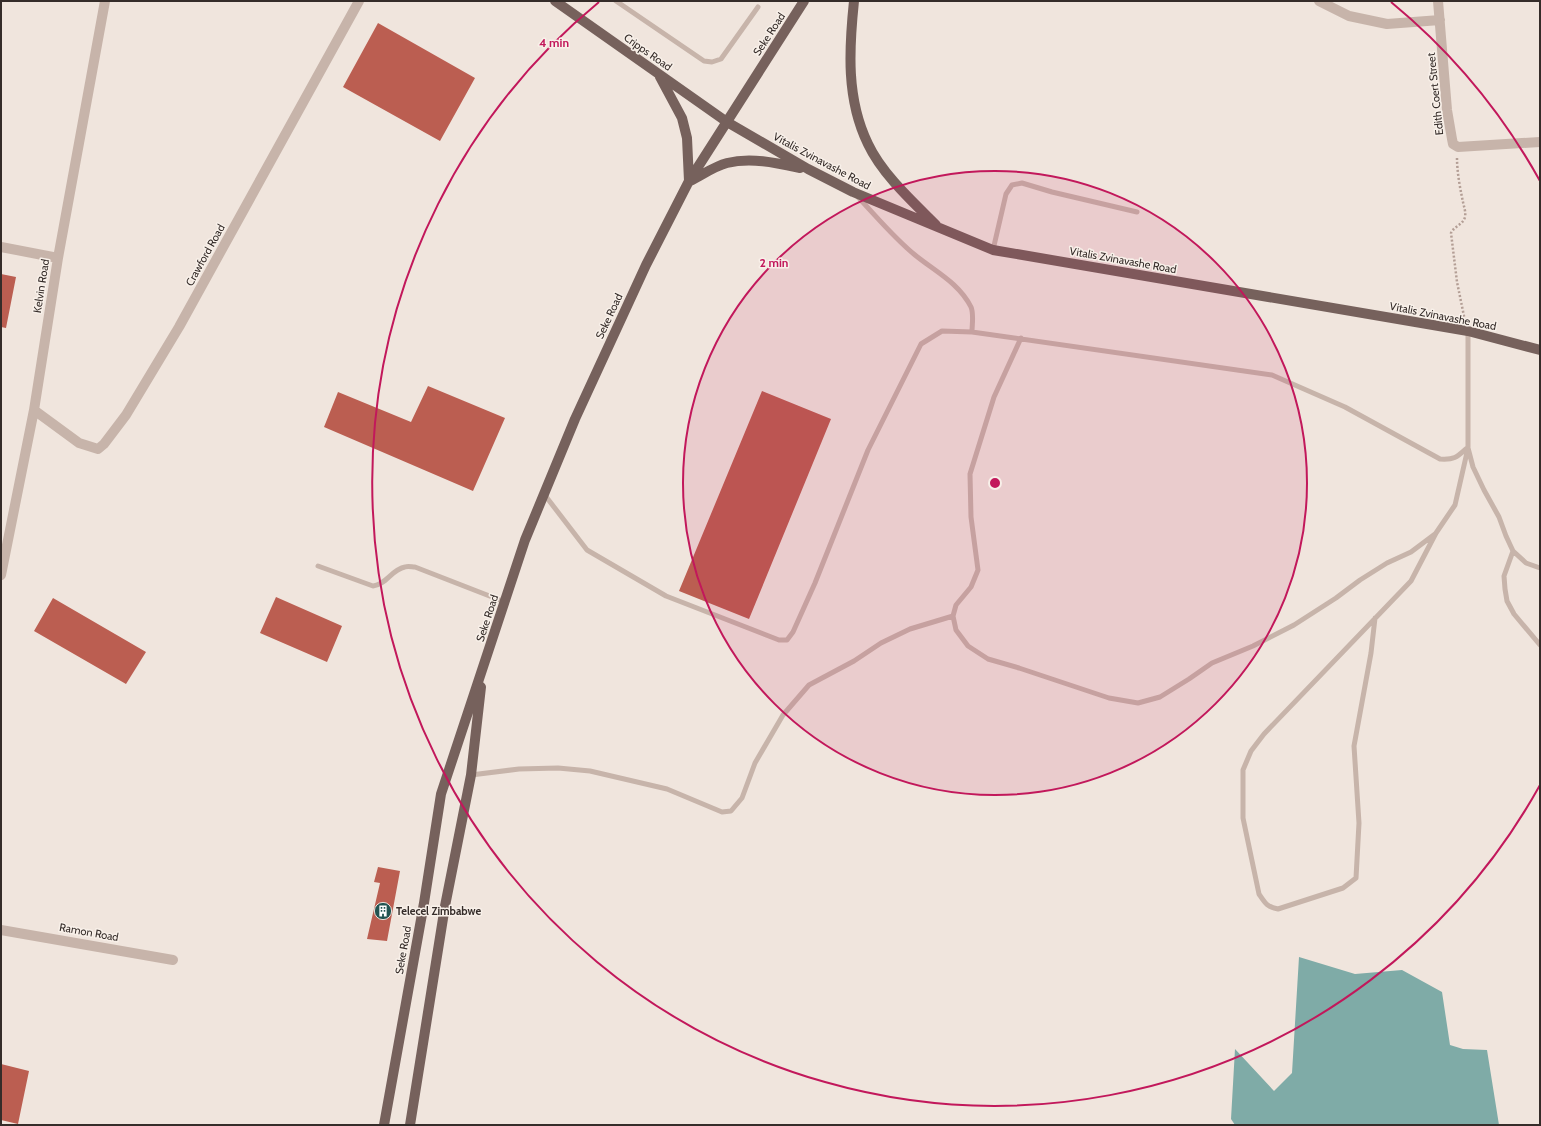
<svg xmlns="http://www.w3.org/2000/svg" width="1541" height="1126" viewBox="0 0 1541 1126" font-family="Cabin,sans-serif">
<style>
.water{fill:#7faba7}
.building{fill:#bb5e51}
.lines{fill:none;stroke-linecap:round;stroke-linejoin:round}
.path{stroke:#b39e95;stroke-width:2.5;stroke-dasharray:2 2;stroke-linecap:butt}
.service{stroke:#c7b4aa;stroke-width:5}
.minor{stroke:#c7b4aa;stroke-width:10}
.primary{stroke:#76615c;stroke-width:10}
.ring{fill:none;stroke:#c2185b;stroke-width:2}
.labels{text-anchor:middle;stroke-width:3;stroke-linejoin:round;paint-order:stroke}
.street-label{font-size:11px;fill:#352c29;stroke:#f8f0e9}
.poi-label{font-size:11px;font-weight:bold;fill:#352c29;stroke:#f8f0e9;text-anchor:start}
.centre{fill:#c2185b;stroke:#f8f0e9;stroke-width:2}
.ring-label{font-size:12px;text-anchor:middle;font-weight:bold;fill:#c2185b;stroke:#f8f0e9;stroke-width:3;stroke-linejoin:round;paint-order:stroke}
</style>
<rect width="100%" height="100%" fill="#f0e5dd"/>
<!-- water -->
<path class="water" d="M 1299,957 L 1355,974 L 1402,970 L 1442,992 L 1450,1045 L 1463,1049 L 1487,1050 L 1499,1125 L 1235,1125 L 1231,1119 L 1235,1049 L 1274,1091 L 1292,1073 Z"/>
<!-- building -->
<path class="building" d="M 378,23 L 475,78 L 440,141 L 343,87 Z
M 1,274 L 16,277 L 6,328 L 1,327 Z
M 428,386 L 505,418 L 473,491 L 324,427 L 338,392 L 411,422 Z
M 762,391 L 831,419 L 749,619 L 679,591 Z
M 276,597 L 342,626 L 327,662 L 260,633 Z
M 53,598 L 146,652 L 126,684 L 34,631 Z
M 378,867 L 400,871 L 387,941 L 367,939 L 380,883 L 374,882 Z
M 1,1064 L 29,1071 L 18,1124 L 1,1120 Z"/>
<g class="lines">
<!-- path -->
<path class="path" d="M 1457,158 C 1457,172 1460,188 1463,202 C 1464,207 1466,212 1465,217 C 1463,225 1454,226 1451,233 L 1457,282 L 1465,321"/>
<!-- service -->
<path class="service" d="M 616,1 L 704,61 L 712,62 L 721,59 L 758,7
M 857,196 C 876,216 894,238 915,255 C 936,272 959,283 971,307 C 974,314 972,324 972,332
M 993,250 L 1006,194 L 1012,185 L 1022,183 L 1052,192 L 1137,212
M 1021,338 L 994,397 L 970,474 L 971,517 L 978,570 L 971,587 L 956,605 L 953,616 L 956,630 L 968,646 L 988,659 L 1019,668 L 1109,698 L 1138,703 L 1160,697 L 1189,679 L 1212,663 L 1253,646 L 1294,625 L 1336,598 L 1360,580 L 1387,563 L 1411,552 L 1435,534
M 1468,448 L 1473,467 L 1484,490 L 1499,517 L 1506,536 L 1513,551 L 1526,563 L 1540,568
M 544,494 L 587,550 L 666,596 L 779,640 L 787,640 L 793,632 L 815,583 L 868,450 L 921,344 L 942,331 L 972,332 L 1272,375 L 1345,407 L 1440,459 C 1455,460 1457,457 1468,447 L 1468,331
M 1513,551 L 1504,576 L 1505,589 L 1507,601 L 1514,614 L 1540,645
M 318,566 L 373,586 C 386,585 392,569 405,567 C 408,566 412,567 415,567 L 505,602
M 1375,618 L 1371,653 L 1354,746 L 1359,823 L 1356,878 L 1343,888 L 1278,909 C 1267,907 1265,903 1259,894 L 1243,818 L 1243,770 L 1251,751 L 1264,734 L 1411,581 L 1436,533 L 1455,505 L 1468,448
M 471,775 L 519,769 L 558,768 L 590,771 L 667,789 L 722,812 L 731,811 L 742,798 L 755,763 L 783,715 L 809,685 L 854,661 L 881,643 L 910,629 L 953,616"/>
<!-- minor -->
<path class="minor" d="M 1319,1 L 1349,16 L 1387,24 L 1440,20
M 1438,1 L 1447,110 L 1452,139 L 1453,144 L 1458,147 L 1540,142
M 1,247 L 58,258
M 34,410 L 79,443 L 98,449 L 104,444 L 126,415 L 179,327 L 359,1
M 1,575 L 34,410 L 58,258 L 105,1
M 1,930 L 173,960"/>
<!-- primary -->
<path class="primary" d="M 555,1 L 727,122 L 808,169 L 853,192 L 993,250 L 1468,331 L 1540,350
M 854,1 C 849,49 846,99 868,144 C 882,174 913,202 936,225
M 660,77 L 682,118 L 687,138 L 689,181
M 690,181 C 702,175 715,166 727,163 C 751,157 777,163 800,168
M 384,1125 L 424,903 L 441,794 L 525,540 L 575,419 L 646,265 L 689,181 L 804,1
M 410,1125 L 445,906 L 471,775 L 481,687"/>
</g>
<!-- distance rings -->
<circle cx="995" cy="483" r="312" fill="#c2185b" fill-opacity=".12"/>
<g class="ring">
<circle cx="995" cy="483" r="312"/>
<path d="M1540 785A623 623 0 1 1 599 2M1391 2A623 623 0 0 1 1540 181"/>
</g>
<!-- icons -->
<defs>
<symbol id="building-disc" viewBox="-11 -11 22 22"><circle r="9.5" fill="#225351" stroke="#f8f0e9"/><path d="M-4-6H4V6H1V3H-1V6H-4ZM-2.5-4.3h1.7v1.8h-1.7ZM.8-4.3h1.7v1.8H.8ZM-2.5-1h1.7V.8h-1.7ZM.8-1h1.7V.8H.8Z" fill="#fff"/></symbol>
</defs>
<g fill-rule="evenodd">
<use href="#building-disc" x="373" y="901" width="20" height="20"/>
</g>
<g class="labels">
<!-- street labels -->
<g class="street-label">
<text transform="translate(769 34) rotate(-57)" y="4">Seke Road</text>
<text transform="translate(648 52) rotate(35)" y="4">Cripps Road</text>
<text transform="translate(1435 94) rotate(-96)" y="4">Edith Coert Street</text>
<text transform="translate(822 161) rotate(28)" y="4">Vitalis Zvinavashe Road</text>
<text transform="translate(205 255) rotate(-61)" y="4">Crawford Road</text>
<text transform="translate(1123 260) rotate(10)" y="4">Vitalis Zvinavashe Road</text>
<text transform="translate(41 286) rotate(-81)" y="4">Kelvin Road</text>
<text transform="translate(609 316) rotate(-65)" y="4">Seke Road</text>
<text transform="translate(1443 316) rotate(11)" y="4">Vitalis Zvinavashe Road</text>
<text transform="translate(487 618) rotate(-72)" y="4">Seke Road</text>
<text transform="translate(89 932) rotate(10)" y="4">Ramon Road</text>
<text transform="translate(403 950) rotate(-80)" y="4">Seke Road</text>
</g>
<!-- poi labels -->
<g class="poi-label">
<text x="396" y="915">Telecel Zimbabwe</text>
</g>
</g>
<circle cx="995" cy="483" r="6" class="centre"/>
<g class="ring-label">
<text x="554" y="47">4 min</text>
<text x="774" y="267">2 min</text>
</g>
<!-- border -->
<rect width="1541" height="1126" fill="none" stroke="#352c29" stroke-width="4"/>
</svg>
